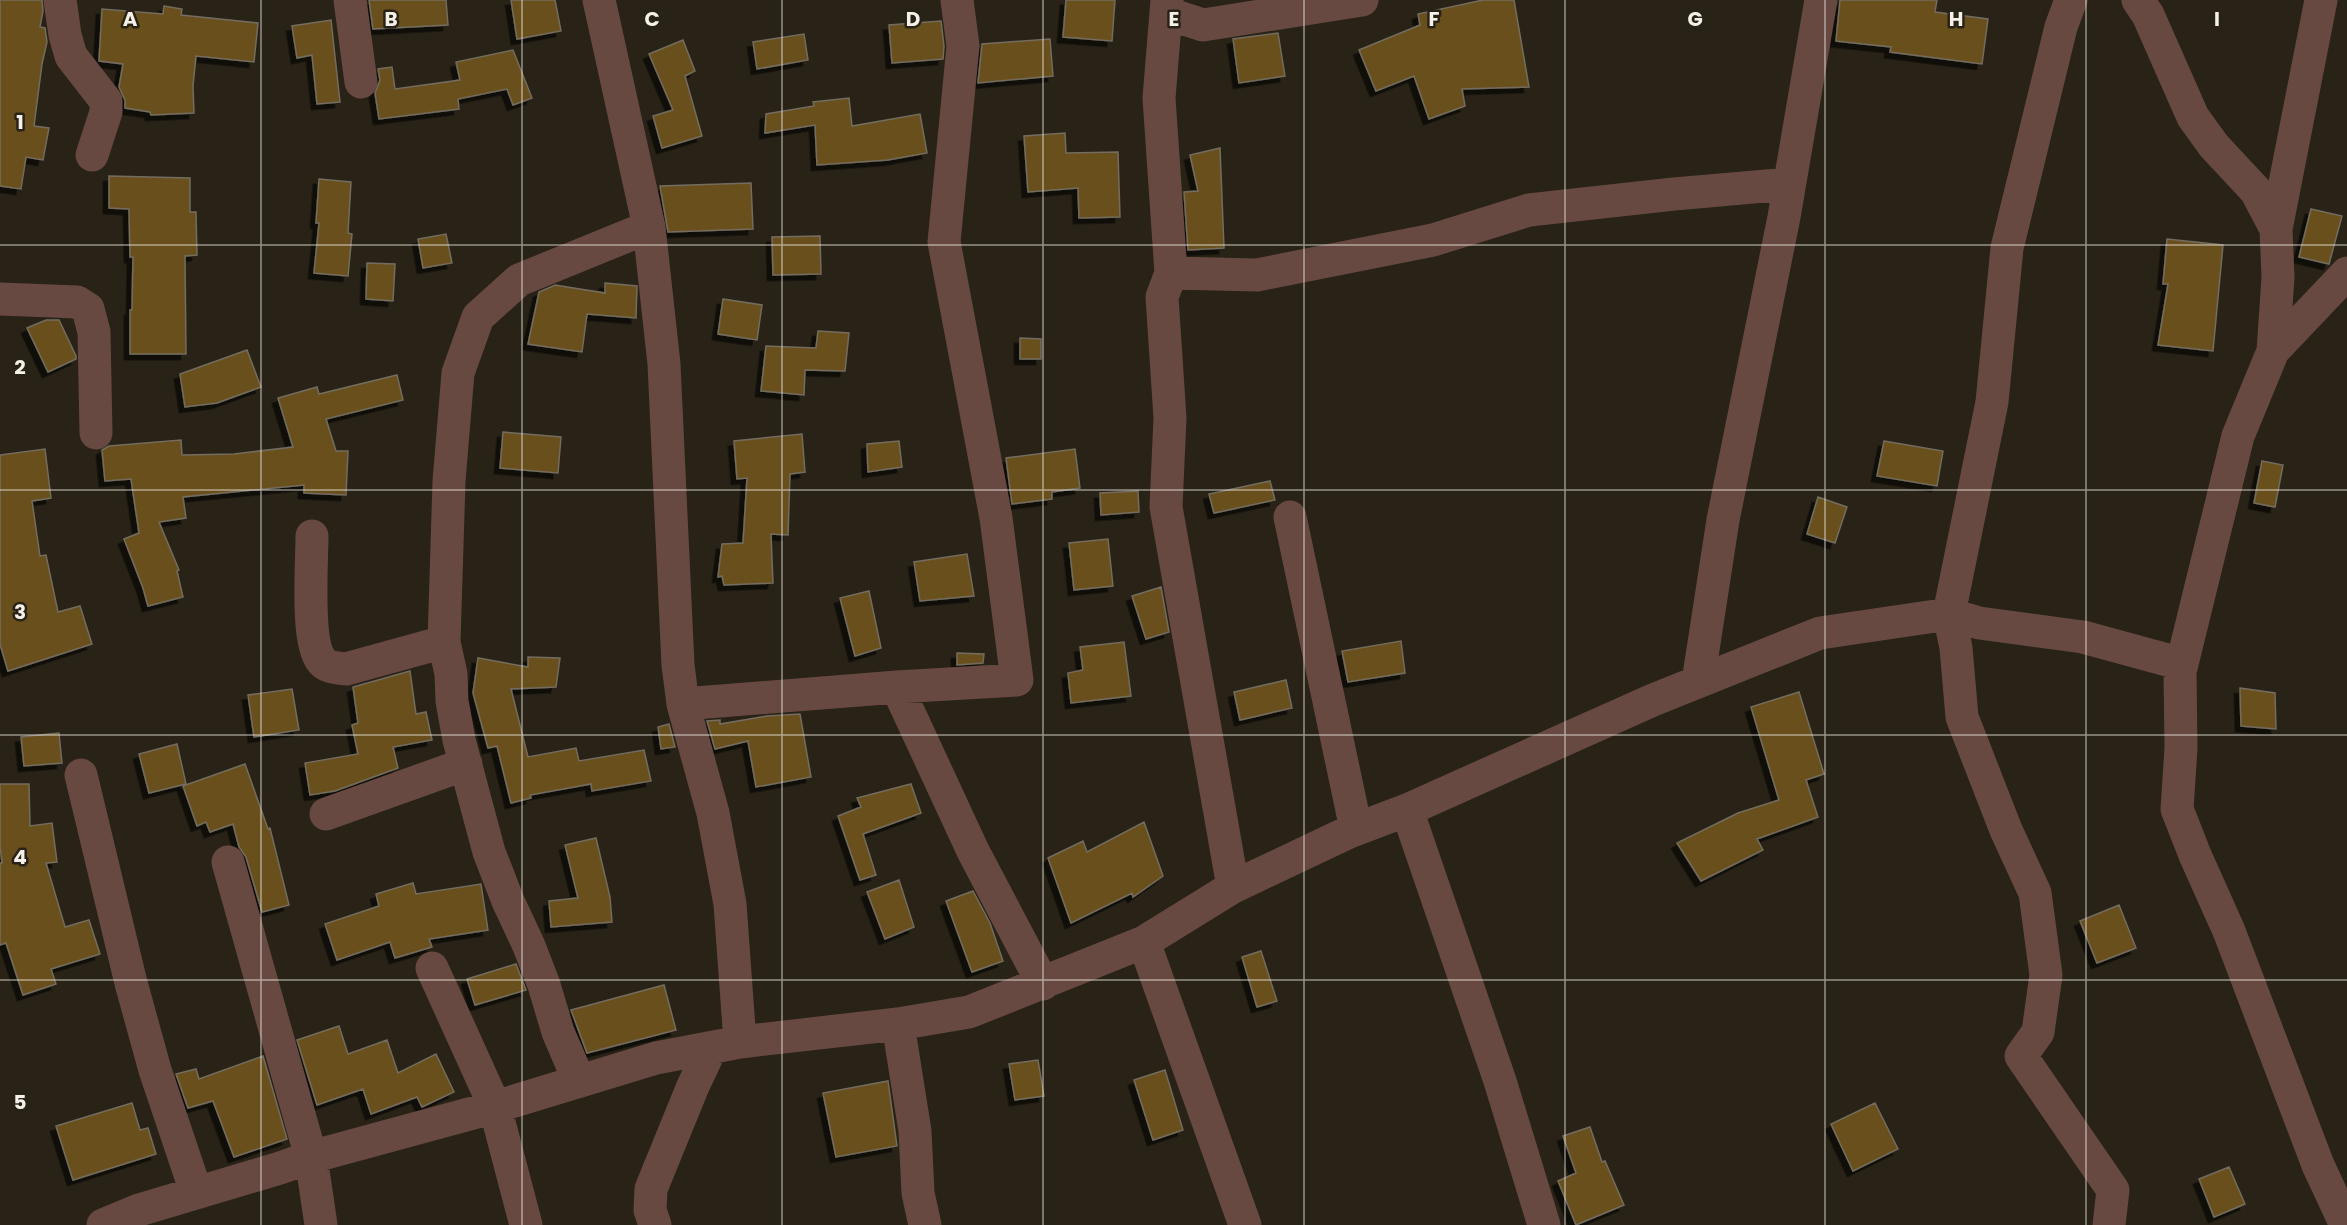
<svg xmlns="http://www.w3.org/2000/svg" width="2347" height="1225" viewBox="0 0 2347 1225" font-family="Poppins,sans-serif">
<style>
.building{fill:#69501c;stroke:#736c5f;stroke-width:1.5;filter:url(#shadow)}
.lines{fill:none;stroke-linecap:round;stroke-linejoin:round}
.minor{stroke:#674941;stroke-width:33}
.grid{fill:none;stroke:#f5f1e9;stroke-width:1.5;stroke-opacity:0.55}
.grid-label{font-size:20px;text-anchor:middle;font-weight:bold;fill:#f5f1e9;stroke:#282217;stroke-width:5;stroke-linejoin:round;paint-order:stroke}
</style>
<defs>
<filter id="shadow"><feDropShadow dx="-5.5" dy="5.5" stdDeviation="0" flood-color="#0009"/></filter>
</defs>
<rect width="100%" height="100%" fill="#282217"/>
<!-- building -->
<path class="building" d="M 0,0 L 42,0 L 43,11 L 40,27 L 45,28 L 47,42 L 42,64 L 34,126 L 49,128 L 43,160 L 26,157 L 21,189 L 0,186 Z
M 369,0 L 446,0 L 448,25 L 373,29 Z
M 511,0 L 555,0 L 561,31 L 517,39 Z
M 1066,0 L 1115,0 L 1112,41 L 1063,37 Z
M 1483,0 L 1514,0 L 1529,87 L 1462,89 L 1465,106 L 1429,119 L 1414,76 L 1376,91 L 1359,50 L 1420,25 L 1418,14 Z
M 1840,0 L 1937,0 L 1935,12 L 1988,19 L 1982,64 L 1890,52 L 1891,47 L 1836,41 Z
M 164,6 L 182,9 L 181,15 L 258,23 L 254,62 L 196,56 L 193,86 L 194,113 L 151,115 L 150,112 L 125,108 L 125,100 L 119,87 L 123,64 L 99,61 L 102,9 L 163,14 Z
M 331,20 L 340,102 L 317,104 L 312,55 L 297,58 L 292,26 Z
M 941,21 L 944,46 L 943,59 L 892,63 L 889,25 Z
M 1278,33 L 1285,76 L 1239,83 L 1233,39 Z
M 804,34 L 808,60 L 757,69 L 753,42 Z
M 1050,39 L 1053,76 L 978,83 L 982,44 Z
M 683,40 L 695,71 L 685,76 L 702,136 L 662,148 L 653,116 L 673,110 L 649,54 Z
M 513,50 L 532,98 L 513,105 L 507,89 L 458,99 L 459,109 L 379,119 L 375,93 L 380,80 L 378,69 L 392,67 L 395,89 L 460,80 L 456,62 Z
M 849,98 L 852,126 L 920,114 L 927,153 L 888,160 L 817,165 L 815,125 L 765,133 L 766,114 L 814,106 L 813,102 Z
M 1065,133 L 1066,153 L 1118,152 L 1120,217 L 1079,218 L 1078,188 L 1028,192 L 1024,136 Z
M 1220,148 L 1224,248 L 1188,250 L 1184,192 L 1198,191 L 1190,155 Z
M 109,176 L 190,178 L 190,212 L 196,212 L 197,255 L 185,256 L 186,354 L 130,354 L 130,310 L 132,310 L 133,257 L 130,257 L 129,209 L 109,208 Z
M 319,179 L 351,182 L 348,233 L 352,234 L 348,276 L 314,273 L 319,223 L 316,223 Z
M 751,183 L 753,229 L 668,232 L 660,186 Z
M 2311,209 L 2342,216 L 2329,264 L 2299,257 Z
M 446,234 L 452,263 L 423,268 L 418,239 Z
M 820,236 L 821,274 L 773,275 L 772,237 Z
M 2167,239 L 2223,245 L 2213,351 L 2158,345 L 2168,284 L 2163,284 Z
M 367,263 L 395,264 L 393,301 L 366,299 Z
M 605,283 L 637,286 L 636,318 L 587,314 L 582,352 L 528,344 L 539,292 L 555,285 L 605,293 Z
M 723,299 L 762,305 L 757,340 L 718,334 Z
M 46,320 L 59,320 L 76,356 L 76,359 L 48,372 L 27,328 Z
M 818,331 L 849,333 L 845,371 L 805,370 L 804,395 L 761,391 L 766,346 L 816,348 Z
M 1020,338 L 1041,339 L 1041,359 L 1020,359 Z
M 247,350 L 261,387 L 217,403 L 185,407 L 180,374 Z
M 397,375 L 403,400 L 326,419 L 336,451 L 348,451 L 346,495 L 304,493 L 304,485 L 183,497 L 186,518 L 159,522 L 179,570 L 177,571 L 183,597 L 148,606 L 143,588 L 124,539 L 139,533 L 131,479 L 105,481 L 102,450 L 109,446 L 181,440 L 182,455 L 234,454 L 293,447 L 278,398 L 317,387 L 319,394 Z
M 503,432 L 561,437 L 558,473 L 500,468 Z
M 802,434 L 805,472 L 790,474 L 788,535 L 771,534 L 773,583 L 724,585 L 722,576 L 718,577 L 722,544 L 743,543 L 747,478 L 737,479 L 734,441 Z
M 899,441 L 902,467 L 868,472 L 867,444 Z
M 1884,441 L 1943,451 L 1937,486 L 1877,476 Z
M 45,449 L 51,498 L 32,501 L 40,556 L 46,555 L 58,612 L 80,606 L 92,644 L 8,671 L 0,644 L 0,455 Z
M 1075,449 L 1080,488 L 1052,492 L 1052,499 L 1012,504 L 1006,458 Z
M 2262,461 L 2283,465 L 2275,507 L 2254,503 Z
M 1270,481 L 1275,500 L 1214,513 L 1209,494 Z
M 1138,491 L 1139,512 L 1101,515 L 1100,493 Z
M 1818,497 L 1847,507 L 1835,543 L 1807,534 Z
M 1108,539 L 1113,586 L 1074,590 L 1069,543 Z
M 967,554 L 974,596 L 920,601 L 914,562 Z
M 1161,587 L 1169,632 L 1146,639 L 1132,596 Z
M 869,591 L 881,648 L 855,656 L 840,598 Z
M 1401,641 L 1405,673 L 1348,682 L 1342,651 Z
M 1124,642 L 1131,696 L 1071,703 L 1068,673 L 1083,670 L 1080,647 Z
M 957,653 L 984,654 L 983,663 L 957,665 Z
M 528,657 L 560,658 L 556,687 L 511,689 L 528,757 L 576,748 L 579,761 L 644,750 L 651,781 L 592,791 L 591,784 L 530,795 L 531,798 L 511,803 L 497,746 L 488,748 L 473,693 L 478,658 L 528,667 Z
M 410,671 L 416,714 L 426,712 L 432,740 L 393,747 L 398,768 L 335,791 L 310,795 L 305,763 L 358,754 L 352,725 L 358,723 L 353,687 Z
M 1286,680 L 1292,708 L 1240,720 L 1234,692 Z
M 2240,688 L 2275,693 L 2276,729 L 2241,726 Z
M 292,689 L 299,730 L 254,737 L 248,695 Z
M 1799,692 L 1824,774 L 1806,780 L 1818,817 L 1757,839 L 1763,850 L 1701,881 L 1677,843 L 1738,813 L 1779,800 L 1751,707 Z
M 800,714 L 811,777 L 756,787 L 748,741 L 715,749 L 707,721 L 720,720 L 720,724 L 767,716 Z
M 669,724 L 675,747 L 661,749 L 658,727 Z
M 59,733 L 62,763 L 24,766 L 21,737 Z
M 177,744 L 186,784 L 149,793 L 139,754 Z
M 245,764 L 268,829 L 270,828 L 289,905 L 262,912 L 246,857 L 239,847 L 233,824 L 210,832 L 206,822 L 197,826 L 183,786 Z
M 0,784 L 29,784 L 30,826 L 52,823 L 57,862 L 46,863 L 65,927 L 89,920 L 100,954 L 51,969 L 56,984 L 23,995 L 6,943 L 0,945 L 0,863 L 2,863 L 0,845 Z
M 911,784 L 921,813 L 863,834 L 876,875 L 860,880 L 838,816 L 861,807 L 857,798 Z
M 1144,822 L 1163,876 L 1133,897 L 1132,893 L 1071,923 L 1048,858 L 1083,841 L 1087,852 Z
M 596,838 L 610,897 L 612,922 L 551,927 L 549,901 L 578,898 L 565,845 Z
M 899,880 L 914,927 L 885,939 L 867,892 Z
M 413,883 L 416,894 L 481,884 L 488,930 L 429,939 L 432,947 L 395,958 L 390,942 L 337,960 L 325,924 L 379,906 L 376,894 Z
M 973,891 L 990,923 L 1003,961 L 972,972 L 946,901 Z
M 2119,905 L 2136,948 L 2097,963 L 2080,921 Z
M 1261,951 L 1277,1001 L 1257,1007 L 1242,957 Z
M 516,964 L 526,990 L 475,1005 L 467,979 Z
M 664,985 L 676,1030 L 587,1053 L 571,1010 Z
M 339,1026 L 348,1054 L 387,1040 L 398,1073 L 436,1054 L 454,1092 L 422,1107 L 417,1097 L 371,1114 L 363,1089 L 317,1105 L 297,1040 Z
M 263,1056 L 287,1139 L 234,1157 L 213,1101 L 188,1108 L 176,1074 L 196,1069 L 199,1079 Z
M 1038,1060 L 1044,1096 L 1015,1100 L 1009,1064 Z
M 1165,1070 L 1183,1130 L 1153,1140 L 1134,1080 Z
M 888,1081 L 897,1146 L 836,1157 L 823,1093 Z
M 132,1103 L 140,1130 L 148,1128 L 156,1154 L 73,1180 L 56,1126 Z
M 1875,1103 L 1898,1149 L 1853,1171 L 1831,1124 Z
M 1590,1127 L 1602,1162 L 1605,1161 L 1624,1205 L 1576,1225 L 1558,1181 L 1576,1173 L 1563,1136 Z
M 2229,1167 L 2245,1204 L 2214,1217 L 2199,1179 Z"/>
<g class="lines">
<!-- minor -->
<path class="minor" d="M 60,0 L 65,35 L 71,56 L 106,101 L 106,112 L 92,155
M 350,0 L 361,82
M 599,0 L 649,227 L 664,364 L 678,665 L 683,704 L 713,813 L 730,904 L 740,1042
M 957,0 L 963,46 L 944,242 L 996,518 L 1017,680 L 897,687 L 973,851 L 1043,984
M 1167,0 L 1159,98 L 1171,273 L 1162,297 L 1170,418 L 1166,507 L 1233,887
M 2071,0 L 2061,27 L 2007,248 L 1992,402 L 1949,614 L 1956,648 L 1962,717 L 2006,830 L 2035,893 L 2046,975 L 2038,1032 L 2021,1056 L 2113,1190 L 2109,1225
M 2138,0 L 2148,15 L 2193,117 L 2214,146 L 2256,191 L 2276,229 L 2278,277 L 2273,351
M 1166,13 L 1203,25 L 1362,0
M 2276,229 L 2321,0
M 1171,273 L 1257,275 L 1433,240 L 1529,210 L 1674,194 L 1789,184
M 0,299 L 77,302 L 88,309 L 94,332 L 96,433
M 1290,517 L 1356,829
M 312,536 C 312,562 306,641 321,660 C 326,668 338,668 346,669 L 444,642
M 1698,682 L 1723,520 L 1784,217 L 1821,0
M 683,704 L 897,687
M 81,775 L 131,983 L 155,1070 L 196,1192
M 1407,810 L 1500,1081 L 1544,1225
M 326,814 L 466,764
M 228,862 L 311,1157 L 321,1225
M 1144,942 L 1245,1225
M 432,968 L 495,1107 L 526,1225
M 898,1024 L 915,1131 L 918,1193 L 925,1225
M 579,1081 L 558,1032 L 544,985 L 529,946 L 508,901 L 489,852 L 459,740 L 452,701 L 451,674 L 444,642 L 449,481 L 458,373 L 478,317 L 519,280 L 649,227
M 103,1225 L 139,1210 L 280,1168 L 311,1157 L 495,1107 L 656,1058 L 740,1042 L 898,1024 L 969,1012 L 1144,942 L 1233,887 L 1349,832 L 1407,810 L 1653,700 L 1820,633 L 1949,614 L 1979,623 L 2083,637 L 2182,664
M 655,1225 L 650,1210 L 651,1189 L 693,1086 L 711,1048
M 2346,1225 L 2318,1165 L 2229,931 L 2195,855 L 2177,809 L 2181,748 L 2180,672 L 2238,436 L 2273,351 L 2347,273"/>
</g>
<!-- grid -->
<path class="grid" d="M 261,0 L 261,1225M 522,0 L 522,1225M 782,0 L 782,1225M 1043,0 L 1043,1225M 1304,0 L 1304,1225M 1565,0 L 1565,1225M 1825,0 L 1825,1225M 2086,0 L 2086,1225M 0,245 L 2347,245M 0,490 L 2347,490M 0,735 L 2347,735M 0,980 L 2347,980"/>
<g class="grid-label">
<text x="130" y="26">A</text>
<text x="391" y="26">B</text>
<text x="652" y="26">C</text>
<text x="913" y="26">D</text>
<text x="1174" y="26">E</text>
<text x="1434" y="26">F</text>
<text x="1695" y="26">G</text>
<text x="1956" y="26">H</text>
<text x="2217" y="26">I</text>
<text x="20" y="129">1</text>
<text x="20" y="374">2</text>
<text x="20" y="619">3</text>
<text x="20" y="864">4</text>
<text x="20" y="1109">5</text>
</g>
</svg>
